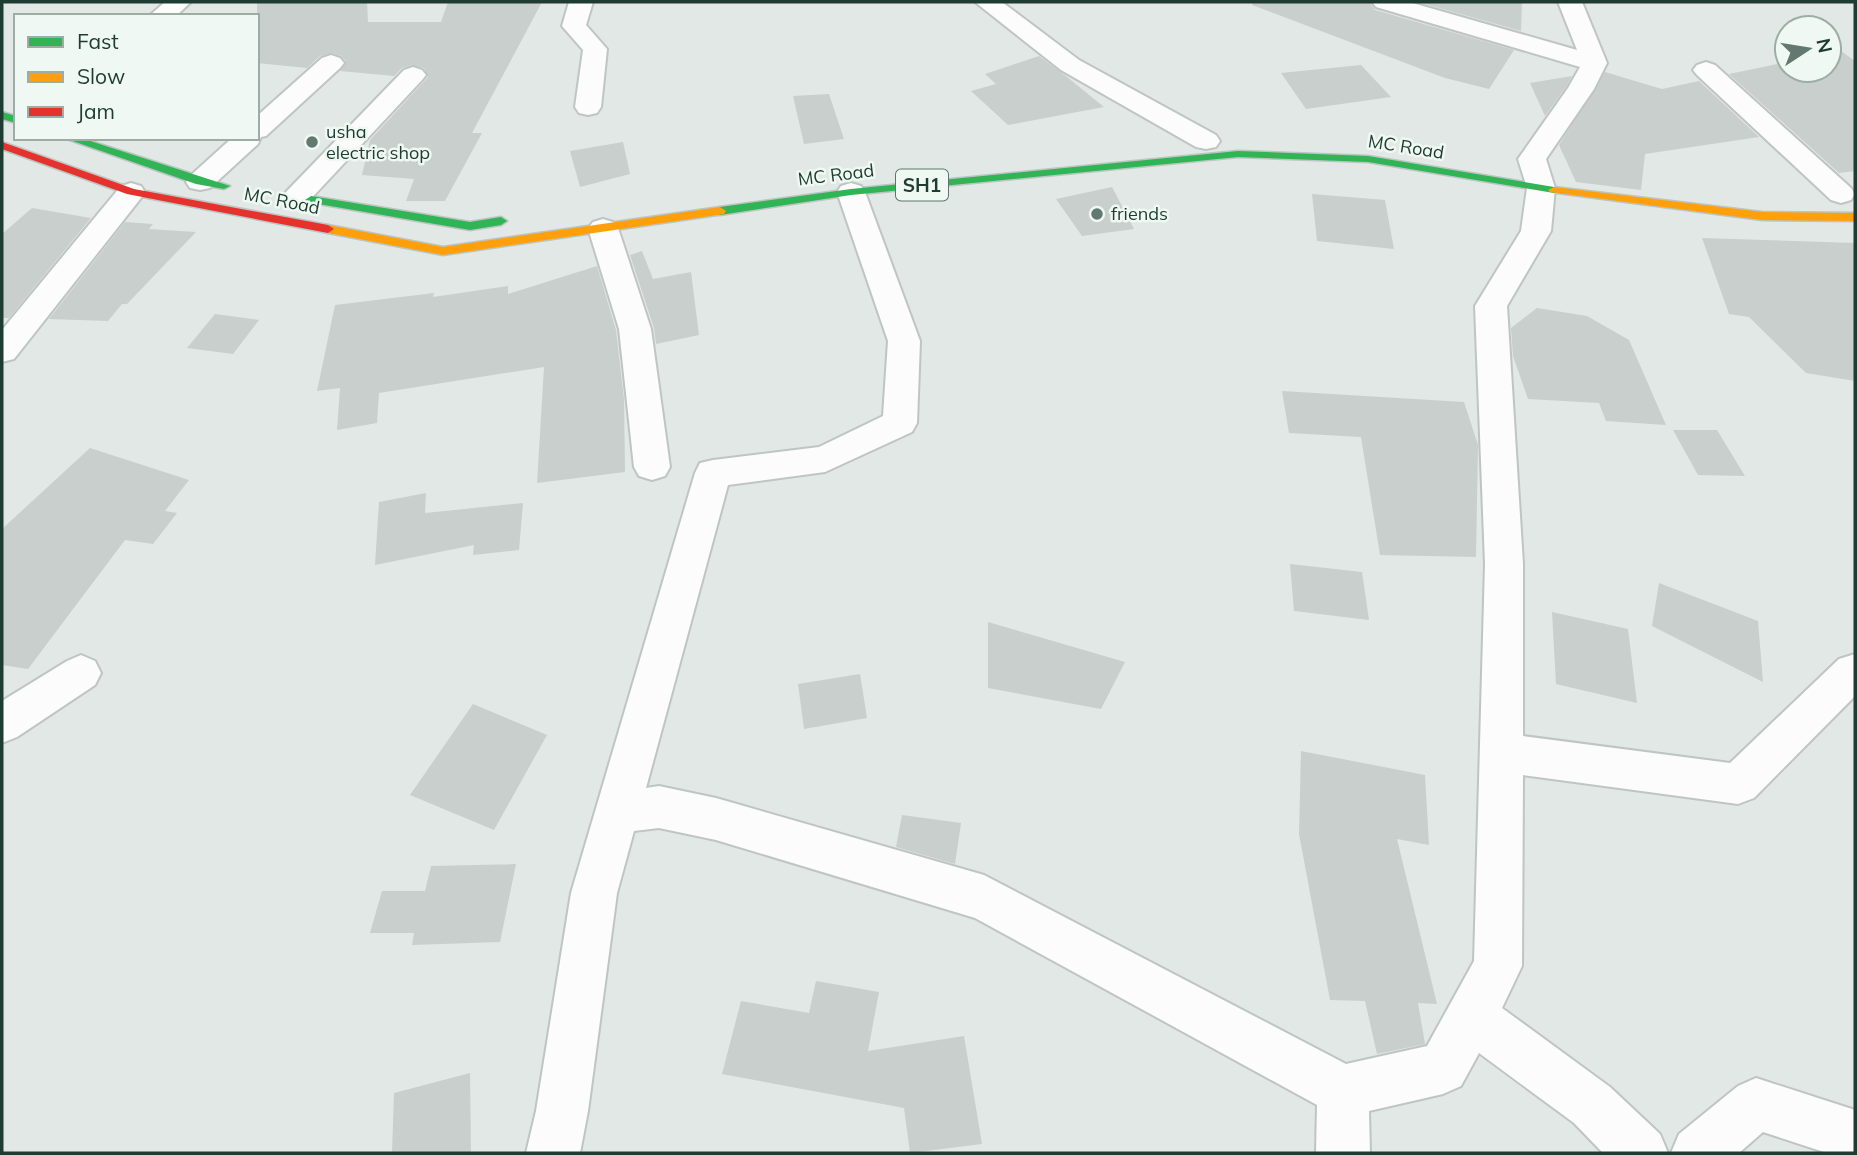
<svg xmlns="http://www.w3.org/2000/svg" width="1857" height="1155" viewBox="0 0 1857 1155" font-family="Mulish,sans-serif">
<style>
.building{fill:#c9cfcc}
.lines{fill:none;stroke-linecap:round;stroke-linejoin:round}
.street-casing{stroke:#bfc5c2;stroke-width:4}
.fast-casing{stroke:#bbc5c1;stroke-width:3}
.slow-casing{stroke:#bbc5c1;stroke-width:3}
.jam-casing{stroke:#bbc5c1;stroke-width:3}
.street{fill:#fbfcfb;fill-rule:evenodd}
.fast{fill:#30b455;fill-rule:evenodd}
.slow{fill:#ff9f0a;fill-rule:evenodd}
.jam{fill:#e5322d;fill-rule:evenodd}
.poi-dot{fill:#637871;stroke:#eff8f3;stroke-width:2.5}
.labels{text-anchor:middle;stroke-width:5;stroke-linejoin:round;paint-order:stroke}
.far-poi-label{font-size:18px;fill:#1f3c33;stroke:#eff8f3;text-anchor:start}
.far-street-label{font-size:18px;fill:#1f3c33;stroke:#eff8f3}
.shield{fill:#eff8f3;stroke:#5d746d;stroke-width:2}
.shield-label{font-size:19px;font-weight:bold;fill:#1f3c33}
</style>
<rect width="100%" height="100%" fill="#e2e8e5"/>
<!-- building -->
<path class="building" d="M 257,2 L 367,2 L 368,22 L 441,22 L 448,2 L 542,2 L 472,133 L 482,133 L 445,201 L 406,201 L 414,179 L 362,175 L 370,140 L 428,77 L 424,68 L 412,65 L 402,68 L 394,76 L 340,71 L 346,61 L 341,56 L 332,53 L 320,56 L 307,68 L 257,63 Z
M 1253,2 L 1369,2 L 1375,10 L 1514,50 L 1489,89 L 1445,78 L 1252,5 Z
M 1418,2 L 1522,2 L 1521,31 Z
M 1841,51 L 1855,61 L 1855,171 L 1839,173 L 1729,74 L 1787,62 L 1787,70 L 1829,70 L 1829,53 Z
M 1039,56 L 1067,77 L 1104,107 L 1008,125 L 971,91 L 996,84 L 985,74 Z
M 1361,65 L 1391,97 L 1306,109 L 1281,73 Z
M 1605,72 L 1662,89 L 1699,81 L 1759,137 L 1645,154 L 1641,190 L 1576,182 L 1559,145 Z
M 1572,76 L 1566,87 L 1545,116 L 1530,83 Z
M 829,94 L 844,139 L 804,144 L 793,96 Z
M 623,142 L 630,174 L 580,187 L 570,151 Z
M 1112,187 L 1134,229 L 1082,236 L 1056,199 Z
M 1312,194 L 1385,200 L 1394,249 L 1317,241 Z
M 32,208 L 91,218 L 9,318 L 2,318 L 2,234 Z
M 125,222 L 153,224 L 149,229 L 196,232 L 127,304 L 122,304 L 108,321 L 49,319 Z
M 1702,238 L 1855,243 L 1855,381 L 1806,373 L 1749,317 L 1729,314 Z
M 642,251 L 653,279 L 691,272 L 699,335 L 656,344 L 654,328 L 630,255 Z
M 597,266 L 616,330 L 624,399 L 625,472 L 537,483 L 544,367 L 379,393 L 377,423 L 337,430 L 340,388 L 317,391 L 335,305 L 434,293 L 433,297 L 508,286 L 508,294 Z
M 1537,308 L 1587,316 L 1629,340 L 1666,425 L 1606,421 L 1599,403 L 1528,399 L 1513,356 L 1511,328 Z
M 215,314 L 259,320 L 233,354 L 187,348 Z
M 1282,391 L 1464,402 L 1478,445 L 1476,557 L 1380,555 L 1361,437 L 1289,433 Z
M 1673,430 L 1717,430 L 1745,476 L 1698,475 Z
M 90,448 L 189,480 L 165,511 L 177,513 L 153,544 L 125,540 L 28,669 L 2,665 L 2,529 Z
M 426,493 L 425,513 L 523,503 L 519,550 L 473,555 L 474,545 L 375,565 L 379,502 Z
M 1290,564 L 1362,572 L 1369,620 L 1294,611 Z
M 1659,583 L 1758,621 L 1763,682 L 1652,626 Z
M 1552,612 L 1628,629 L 1637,703 L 1556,684 Z
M 988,622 L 1125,662 L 1101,709 L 988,688 Z
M 860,674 L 867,718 L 804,729 L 798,684 Z
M 473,704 L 547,735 L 494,830 L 410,795 Z
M 1301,751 L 1425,775 L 1429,845 L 1397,839 L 1437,1004 L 1418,1003 L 1425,1044 L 1377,1054 L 1365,1001 L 1330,1000 L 1299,834 Z
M 902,815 L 961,823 L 955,864 L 896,847 Z
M 516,864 L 500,942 L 412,945 L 414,933 L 370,933 L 382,891 L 425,891 L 431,866 Z
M 816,981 L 879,992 L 868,1051 L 964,1036 L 982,1144 L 910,1153 L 904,1108 L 722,1074 L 741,1001 L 809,1013 Z
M 470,1073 L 471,1153 L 392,1153 L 394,1093 Z"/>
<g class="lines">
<defs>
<path id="street" d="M 165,2 L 191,2 L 176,16 L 149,16 Z
M 569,2 L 593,2 L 586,25 L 607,49 L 601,107 L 597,113 L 588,115 L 579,113 L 575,107 L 583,50 L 562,26 Z
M 975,2 L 1002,2 L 1079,60 L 1216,135 L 1220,141 L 1216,147 L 1206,149 L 1196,147 L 1061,70 Z
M 1372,2 L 1409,2 L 1577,50 L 1558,2 L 1582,2 L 1607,63 L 1594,89 L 1546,159 L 1555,188 L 1551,231 L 1507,306 L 1523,564 L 1523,736 L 1730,763 L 1839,659 L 1855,654 L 1855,696 L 1754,798 L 1738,804 L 1523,775 L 1522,966 L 1502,1008 L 1610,1087 L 1660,1134 L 1668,1153 L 1603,1153 L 1574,1123 L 1479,1053 L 1461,1086 L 1443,1094 L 1369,1111 L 1370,1153 L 1316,1153 L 1317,1105 L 975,918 L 716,840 L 659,828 L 634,831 L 617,893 L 588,1111 L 580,1153 L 526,1153 L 536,1111 L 571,893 L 695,473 L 700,463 L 713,460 L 819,447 L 883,416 L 888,341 L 837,192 L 841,186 L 851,183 L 861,186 L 865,192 L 920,341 L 917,423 L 912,432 L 825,472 L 728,485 L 646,788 L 659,786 L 716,798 L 984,875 L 1346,1064 L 1427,1046 L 1474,961 L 1485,564 L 1475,306 L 1521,231 L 1527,188 L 1518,159 L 1568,88 L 1580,67 L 1376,7 Z
M 331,55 L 340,58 L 344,63 L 340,68 L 266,136 L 261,137 L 258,144 L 210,188 L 200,190 L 190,188 L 186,182 L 190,176 L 232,138 L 257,138 L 257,116 L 322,58 Z
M 1706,62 L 1715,65 L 1851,188 L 1855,194 L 1851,200 L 1841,203 L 1831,200 L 1697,75 L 1693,70 L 1697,65 Z
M 413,67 L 422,70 L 426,75 L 422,80 L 306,204 L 296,207 L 286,204 L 282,198 L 286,192 L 404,70 Z
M 131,183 L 141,186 L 145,192 L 141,198 L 14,359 L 2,362 L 2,330 L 121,186 Z
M 603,219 L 613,222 L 618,228 L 651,329 L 670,467 L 665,476 L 652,480 L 639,476 L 634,467 L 619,329 L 588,228 L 593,222 Z
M 81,655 L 95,661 L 101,673 L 95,685 L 17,737 L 2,743 L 2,701 L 67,661 Z
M 1756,1078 L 1855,1110 L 1855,1153 L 1827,1153 L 1763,1132 L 1739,1153 L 1671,1153 L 1679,1134 L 1738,1086 Z"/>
<path id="fast" d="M 2,112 L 16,116 L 16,123 L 2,119 Z
M 64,138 L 81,138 L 230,186 L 224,189 L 196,184 Z
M 1238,151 L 1368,156 L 1554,187 L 1560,190 L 1554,193 L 1368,162 L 1238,157 L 851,195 L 720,215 L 714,211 L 720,207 L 851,189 Z
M 311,196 L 470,222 L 501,217 L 507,221 L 501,225 L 470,230 L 307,202 L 305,200 Z"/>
<path id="slow" d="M 1554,187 L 1762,212 L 1855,213 L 1855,221 L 1762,220 L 1550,192 L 1548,190 Z
M 720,207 L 726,211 L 724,214 L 443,255 L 328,233 L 322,229 L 328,225 L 443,247 Z"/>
<path id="jam" d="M 2,142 L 134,189 L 328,225 L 334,229 L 328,233 L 127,194 L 2,149 Z"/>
</defs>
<!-- street casing -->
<use href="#street" class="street-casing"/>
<!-- fast casing -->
<use href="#fast" class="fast-casing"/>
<!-- slow casing -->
<use href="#slow" class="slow-casing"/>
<!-- jam casing -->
<use href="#jam" class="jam-casing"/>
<!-- street -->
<use href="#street" class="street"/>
<!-- fast -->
<use href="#fast" class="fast"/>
<!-- slow -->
<use href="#slow" class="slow"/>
<!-- jam -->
<use href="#jam" class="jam"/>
</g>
<!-- markers -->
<g class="poi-dot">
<circle cx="312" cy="142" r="7"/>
<circle cx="1097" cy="214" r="7"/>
</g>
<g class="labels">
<!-- far-poi labels -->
<g class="far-poi-label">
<text x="326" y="138">usha<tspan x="326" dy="21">electric shop</tspan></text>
<text x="1111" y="220">friends</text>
</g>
<!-- far-street labels -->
<g class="far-street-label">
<text transform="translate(1406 147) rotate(9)" y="6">MC Road</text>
<text transform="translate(836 175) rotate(-7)" y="6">MC Road</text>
<text transform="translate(282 201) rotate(11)" y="6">MC Road</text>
</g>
<!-- shield labels -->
<rect class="shield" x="896" y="169.5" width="52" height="31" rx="5"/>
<g class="shield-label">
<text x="922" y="192">SH1</text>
</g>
</g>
<!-- border -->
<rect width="1857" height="1155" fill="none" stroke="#1f3c33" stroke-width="7"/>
<!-- legend -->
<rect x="14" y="14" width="245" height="126" fill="#eff8f3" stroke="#9cada6" stroke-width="2"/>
<rect x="28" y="37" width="35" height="10" fill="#30b455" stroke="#9cada6" stroke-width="2"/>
<text x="77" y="49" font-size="21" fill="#1f3c33">Fast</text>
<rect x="28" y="72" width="35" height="10" fill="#ff9f0a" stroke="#9cada6" stroke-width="2"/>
<text x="77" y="84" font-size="21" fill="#1f3c33">Slow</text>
<rect x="28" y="107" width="35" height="10" fill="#e5322d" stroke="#9cada6" stroke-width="2"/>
<text x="77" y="119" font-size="21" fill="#1f3c33">Jam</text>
<!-- north arrow -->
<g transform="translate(1808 49) rotate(78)"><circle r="33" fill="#eff8f3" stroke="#9cada6" stroke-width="2"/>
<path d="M0-5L12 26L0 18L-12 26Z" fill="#637871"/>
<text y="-10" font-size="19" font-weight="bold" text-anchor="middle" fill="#1f3c33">N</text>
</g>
</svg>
